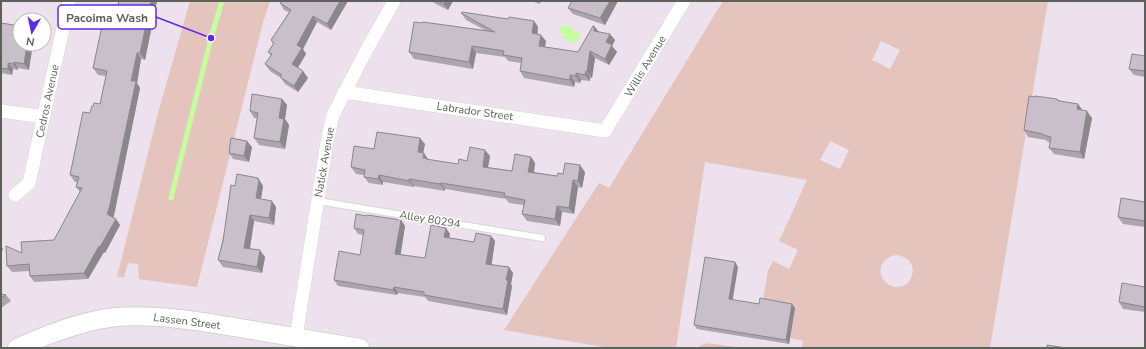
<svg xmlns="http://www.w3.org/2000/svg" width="1146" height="349" viewBox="0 0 1146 349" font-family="'Nunito Sans',sans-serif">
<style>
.green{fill:#e4c4bd;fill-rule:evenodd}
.water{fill:#c3ff9e}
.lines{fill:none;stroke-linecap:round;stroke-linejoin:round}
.stream{stroke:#c3ff9e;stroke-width:5}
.lane-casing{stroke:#d3d9d2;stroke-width:8}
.street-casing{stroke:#d3d9d2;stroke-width:14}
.secondary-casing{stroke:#cdd5cc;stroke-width:20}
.lane{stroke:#fff;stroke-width:6}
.street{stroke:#fff;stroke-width:13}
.secondary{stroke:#fff;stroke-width:18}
.wall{fill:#aca4ae}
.shaded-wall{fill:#8c868d}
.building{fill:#c8bfca;stroke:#8c868d}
.labels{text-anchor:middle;stroke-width:3;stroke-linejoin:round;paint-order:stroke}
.street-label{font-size:11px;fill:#5c6259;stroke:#fff}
.leader{fill:none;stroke:#5d2be8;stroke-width:1.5}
.callout-dot{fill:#5d2be8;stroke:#fff;stroke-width:1.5}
.callout{fill:#fff;stroke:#5d2be8;stroke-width:1.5}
.callout-label{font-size:12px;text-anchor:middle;font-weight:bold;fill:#5c6259}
</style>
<rect width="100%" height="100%" fill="#ece1ec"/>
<!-- green -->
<path class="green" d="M 190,1 L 270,1 L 263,22 L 197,287 L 139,279 L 138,264 L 128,263 L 124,277 L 117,277 L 158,113 Z
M 723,1 L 1048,1 L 990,348 L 802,348 L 803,341 L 790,338 L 783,302 L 763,299 L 768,271 L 773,261 L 789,269 L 798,250 L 779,241 L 807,180 L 705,162 L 676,348 L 609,348 L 504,330 L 599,183 L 609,188 ZM 881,41 L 900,50 L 890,69 L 872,60 ZM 830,141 L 849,150 L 840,169 L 820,160 ZM 896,255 C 924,258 913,294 891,286 C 887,284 884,281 882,278 C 877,266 885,257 896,255 Z
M 708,343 L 742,348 L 698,348 L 701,345 Z"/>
<!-- water -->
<path class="water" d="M 562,25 C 569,24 573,30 579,33 L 580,36 L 578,41 L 573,43 L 570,42 L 567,39 L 563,39 L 562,37 L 563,34 L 560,31 L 560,28 Z"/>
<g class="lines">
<!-- stream -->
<path class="stream" d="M 171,198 L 211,38 L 222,1"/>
<defs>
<path id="lane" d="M 318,201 L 542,238"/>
<path id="street" d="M 344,92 L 605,131 L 684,1
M 1,111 L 44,117
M 15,195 L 29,183 L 69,1
M 296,337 L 327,142 L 333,115 L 366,51 L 394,1"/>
<path id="secondary" d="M 17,348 C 48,334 81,321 116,317 C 157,314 199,321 240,328 C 280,335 320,341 360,348"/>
</defs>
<!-- lane casing -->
<use href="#lane" class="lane-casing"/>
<!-- street casing -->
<use href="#street" class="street-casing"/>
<!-- secondary casing -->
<use href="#secondary" class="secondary-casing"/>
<!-- lane -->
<use href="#lane" class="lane"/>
<!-- street -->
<use href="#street" class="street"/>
<!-- secondary -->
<use href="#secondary" class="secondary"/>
</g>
<!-- wall -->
<path class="wall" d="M 119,1 L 157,1 L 145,60 L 141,59 L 137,83 L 140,88 L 113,217 L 116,219 L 120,225 L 105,253 L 104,252 L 88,279 L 34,282 L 30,276 L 29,271 L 12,272 L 7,266 L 22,253 L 54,240 L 80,192 L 76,187 L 77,182 L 75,182 L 70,175 L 90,113 L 93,106 L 100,104 L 106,76 L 98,75 L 93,68 L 113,28 Z
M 348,1 L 331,30 L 317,22 L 303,49 L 306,54 L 298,68 L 308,78 L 298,92 L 285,84 L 281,78 L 270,71 L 265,64 L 271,56 L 268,52 L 273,44 L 271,40 L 289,12 L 284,10 L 280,3 Z
M 433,1 L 453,1 L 448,10 L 434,3 Z
M 531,1 L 541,1 L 540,4 Z
M 572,1 L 618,1 L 605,25 L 573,14 L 568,8 Z
M 461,13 L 508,19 L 534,21 L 538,27 L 537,34 L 546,41 L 545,47 L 578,52 L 598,32 L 615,40 L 612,46 L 617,52 L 609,65 L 595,58 L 592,78 L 590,78 L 590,81 L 581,80 L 580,83 L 575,82 L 574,87 L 524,78 L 520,71 L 521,63 L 508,61 L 505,57 L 476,53 L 473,69 L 414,59 L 409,52 L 423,23 L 485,30 L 466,20 Z
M 1,23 L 29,70 L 18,68 L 18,70 L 13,69 L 12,75 L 1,73 Z
M 1145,56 L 1145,77 L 1134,75 L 1129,69 Z
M 282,99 L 287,105 L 285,119 L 289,125 L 285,149 L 259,145 L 254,138 L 257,118 L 254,118 L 250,111 Z
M 1059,101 L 1078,104 L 1082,110 L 1092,118 L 1084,159 L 1054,154 L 1049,148 L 1050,142 L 1048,142 L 1046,140 L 1028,137 L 1024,130 Z
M 425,144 L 423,153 L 428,160 L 458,164 L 467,161 L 490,156 L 488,167 L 512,171 L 531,157 L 535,163 L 534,172 L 557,176 L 563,174 L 585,172 L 582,188 L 578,187 L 574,214 L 562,212 L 560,226 L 527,221 L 522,214 L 524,205 L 509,203 L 506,199 L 445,189 L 445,191 L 414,186 L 414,187 L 383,182 L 383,185 L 369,183 L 364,177 L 364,175 L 356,174 L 351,167 L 374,149 Z
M 252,147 L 249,162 L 233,159 L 229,153 Z
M 258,178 L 263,186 L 261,199 L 276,207 L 274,225 L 254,221 L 250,249 L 265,257 L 262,273 L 223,267 L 218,260 L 235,186 Z
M 1145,202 L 1145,227 L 1123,224 L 1118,217 Z
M 401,220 L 405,226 L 400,254 L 425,258 L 450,234 L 449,238 L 474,242 L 491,236 L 495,241 L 491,264 L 513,273 L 511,284 L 512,286 L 507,315 L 428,301 L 425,297 L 398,293 L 397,295 L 338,286 L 334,280 L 360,255 L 364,235 L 358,234 L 354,228 Z
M 738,267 L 732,300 L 759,304 L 795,308 L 789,344 L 697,329 L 694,325 Z
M 1145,287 L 1145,312 L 1123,309 L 1119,302 Z
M 1,294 L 6,295 L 11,301 L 1,308 Z"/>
<!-- shaded-wall -->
<path class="shaded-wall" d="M 151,1 L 157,1 L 145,60 L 140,53 Z
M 340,1 L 348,1 L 331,30 L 327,24 Z
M 445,1 L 453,1 L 448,10 L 444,4 Z
M 610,1 L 618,1 L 605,25 L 600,18 Z
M 313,16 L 317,22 L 303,49 L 306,54 L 296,70 L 292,64 L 297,45 Z
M 534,21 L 538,27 L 537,39 L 532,33 Z
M 594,26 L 599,32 L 594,31 Z
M 610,34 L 615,40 L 612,46 L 617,52 L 609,65 L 605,59 L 606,42 Z
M 541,35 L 546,41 L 544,52 L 539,46 Z
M 27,44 L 33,44 L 29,70 L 24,64 Z
M 472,46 L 476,53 L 473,69 L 469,62 Z
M 590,51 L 595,58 L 592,78 L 587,72 Z
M 137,53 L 141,59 L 137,83 L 140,88 L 114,216 L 111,220 L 107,214 Z
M 14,62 L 18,68 L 18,70 L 13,64 Z
M 8,63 L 13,69 L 12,75 L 8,69 Z
M 303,71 L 308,78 L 298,92 L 294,86 Z
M 586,71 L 590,78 L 590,81 L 585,75 Z
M 576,73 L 581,80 L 580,83 L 576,76 Z
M 570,75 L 575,82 L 574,87 L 570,80 Z
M 282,99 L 287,105 L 285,119 L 289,125 L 285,149 L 280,142 L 279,118 Z
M 1078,104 L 1083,111 L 1077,109 Z
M 1087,111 L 1092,118 L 1084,159 L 1080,152 Z
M 420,138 L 425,144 L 422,158 L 418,152 Z
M 247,141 L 252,147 L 249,162 L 244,156 Z
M 485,150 L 490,156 L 487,173 L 483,167 Z
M 424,153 L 428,159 L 428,161 L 423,158 Z
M 531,157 L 535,163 L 533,178 L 528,172 Z
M 580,165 L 585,172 L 582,188 L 578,181 Z
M 379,175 L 383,182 L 383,185 L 378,179 Z
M 258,178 L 263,186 L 260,205 L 256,198 Z
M 409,179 L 414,186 L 414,187 L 409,181 Z
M 573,180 L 578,187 L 574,214 L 569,208 Z
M 441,183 L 445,189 L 445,191 L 440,184 Z
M 272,201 L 276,207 L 274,225 L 269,218 Z
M 557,206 L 562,212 L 560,226 L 555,219 Z
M 250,215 L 254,221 L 249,254 L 244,248 Z
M 116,219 L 120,225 L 105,253 L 100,247 Z
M 401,220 L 405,226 L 400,259 L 395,254 Z
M 446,228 L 450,234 L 448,243 L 444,237 Z
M 491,236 L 495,241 L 491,269 L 486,264 Z
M 1,246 L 3,249 L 1,254 Z
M 99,246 L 104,252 L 88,279 L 84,273 Z
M 260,250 L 265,257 L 262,273 L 257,267 Z
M 735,262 L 738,267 L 732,304 L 729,299 Z
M 509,267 L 513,273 L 511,284 L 512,286 L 507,315 L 503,309 L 506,280 Z
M 394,287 L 398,293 L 397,295 L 393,290 Z
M 792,304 L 795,308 L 789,344 L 786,340 Z"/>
<!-- building -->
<path class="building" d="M 119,1 L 151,1 L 140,53 L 137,53 L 131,81 L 136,81 L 109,209 L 107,214 L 116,219 L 100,247 L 99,246 L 84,273 L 30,276 L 29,264 L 7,266 L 6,246 L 22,253 L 21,242 L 54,240 L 82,188 L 76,187 L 79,177 L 70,175 L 83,112 L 90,113 L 92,106 L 93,106 L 94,103 L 100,104 L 107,71 L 93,68 L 102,26 L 113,28 Z
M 281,1 L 340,1 L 327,24 L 313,16 L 297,45 L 302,48 L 292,64 L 303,71 L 294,86 L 280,77 L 282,75 L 265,64 L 272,54 L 268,52 L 274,43 L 271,40 L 291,10 L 280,3 Z
M 439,1 L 445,1 L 444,4 Z
M 572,1 L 610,1 L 600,18 L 568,8 Z
M 462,12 L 508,19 L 509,17 L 534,21 L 532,33 L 541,35 L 539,46 L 578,52 L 593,26 L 594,26 L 594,31 L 610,34 L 606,42 L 612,45 L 605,59 L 590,51 L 587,72 L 586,71 L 585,75 L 576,73 L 576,76 L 570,75 L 570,80 L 520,71 L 522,58 L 503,55 L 504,51 L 472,46 L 469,62 L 409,52 L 414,22 L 423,23 L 423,22 L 495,32 L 461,13 Z
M 1,23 L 20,26 L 19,30 L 20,31 L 20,44 L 27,44 L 24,64 L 14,62 L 13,64 L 8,63 L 8,69 L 1,68 Z
M 1132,54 L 1145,56 L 1145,71 L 1129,69 Z
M 252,94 L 282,99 L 279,118 L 284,119 L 280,142 L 254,138 L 258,113 L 250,111 Z
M 1029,96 L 1035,97 L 1035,96 L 1057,99 L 1057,100 L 1060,101 L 1078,104 L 1077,109 L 1087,111 L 1080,152 L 1049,148 L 1051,137 L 1043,135 L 1043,134 L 1024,130 Z
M 377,132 L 420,138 L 418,152 L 424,153 L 423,158 L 426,158 L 426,159 L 458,164 L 459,159 L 467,161 L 470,147 L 485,150 L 483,167 L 512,171 L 515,154 L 531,157 L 528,172 L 557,176 L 558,173 L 563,174 L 565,163 L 580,165 L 578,181 L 573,180 L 569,208 L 557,206 L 555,219 L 522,214 L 525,200 L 504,196 L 505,193 L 441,183 L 440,184 L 409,179 L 409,181 L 379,175 L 378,179 L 364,177 L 365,170 L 351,167 L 354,146 L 374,149 Z
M 231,138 L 247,141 L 244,156 L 229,153 Z
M 237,174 L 258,178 L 257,179 L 259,180 L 256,198 L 272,201 L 269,218 L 250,215 L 244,248 L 260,250 L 257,267 L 218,260 L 223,241 L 231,185 L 235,186 Z
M 1121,198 L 1145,202 L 1145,221 L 1118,217 Z
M 356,214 L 367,216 L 367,215 L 401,220 L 395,254 L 425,258 L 431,225 L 446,228 L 444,237 L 474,242 L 476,233 L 491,236 L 486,264 L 509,267 L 506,280 L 508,280 L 503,309 L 424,295 L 424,292 L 394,287 L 393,290 L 334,280 L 339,251 L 360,255 L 364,230 L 354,228 Z
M 705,257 L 735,262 L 729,299 L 759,304 L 760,298 L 792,304 L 786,340 L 694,325 Z
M 1122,283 L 1145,287 L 1145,307 L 1119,302 Z
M 1,294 L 6,295 L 1,298 Z
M 1047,345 L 1066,348 L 1047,348 Z"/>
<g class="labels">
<!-- street labels -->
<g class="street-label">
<text transform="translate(645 66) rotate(-59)" y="4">Willis Avenue</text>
<text transform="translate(47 101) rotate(-78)" y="4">Cedros Avenue</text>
<text transform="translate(475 111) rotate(8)" y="4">Labrador Street</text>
<text transform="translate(324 162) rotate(-80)" y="4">Natick Avenue</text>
<text transform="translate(430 219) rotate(9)" y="4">Alley 80294</text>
<text transform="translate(187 321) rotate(7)" y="4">Lassen Street</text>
</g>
</g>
<!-- callouts -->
<path class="leader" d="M211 38L156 17"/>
<circle class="callout-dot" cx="211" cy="38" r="4"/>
<rect class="callout" x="58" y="5" width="98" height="24" rx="4"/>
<g class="callout-label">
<text x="107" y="22">Pacoima Wash</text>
</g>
<!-- border -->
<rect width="1146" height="349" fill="none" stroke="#5c6259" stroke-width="4"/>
<!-- north arrow -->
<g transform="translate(32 32) rotate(189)"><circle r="19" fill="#ffffff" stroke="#bec0bd"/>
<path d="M0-3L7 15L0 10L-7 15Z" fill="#5d2be8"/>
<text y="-6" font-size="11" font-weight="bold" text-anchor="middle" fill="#5c6259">N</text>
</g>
</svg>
